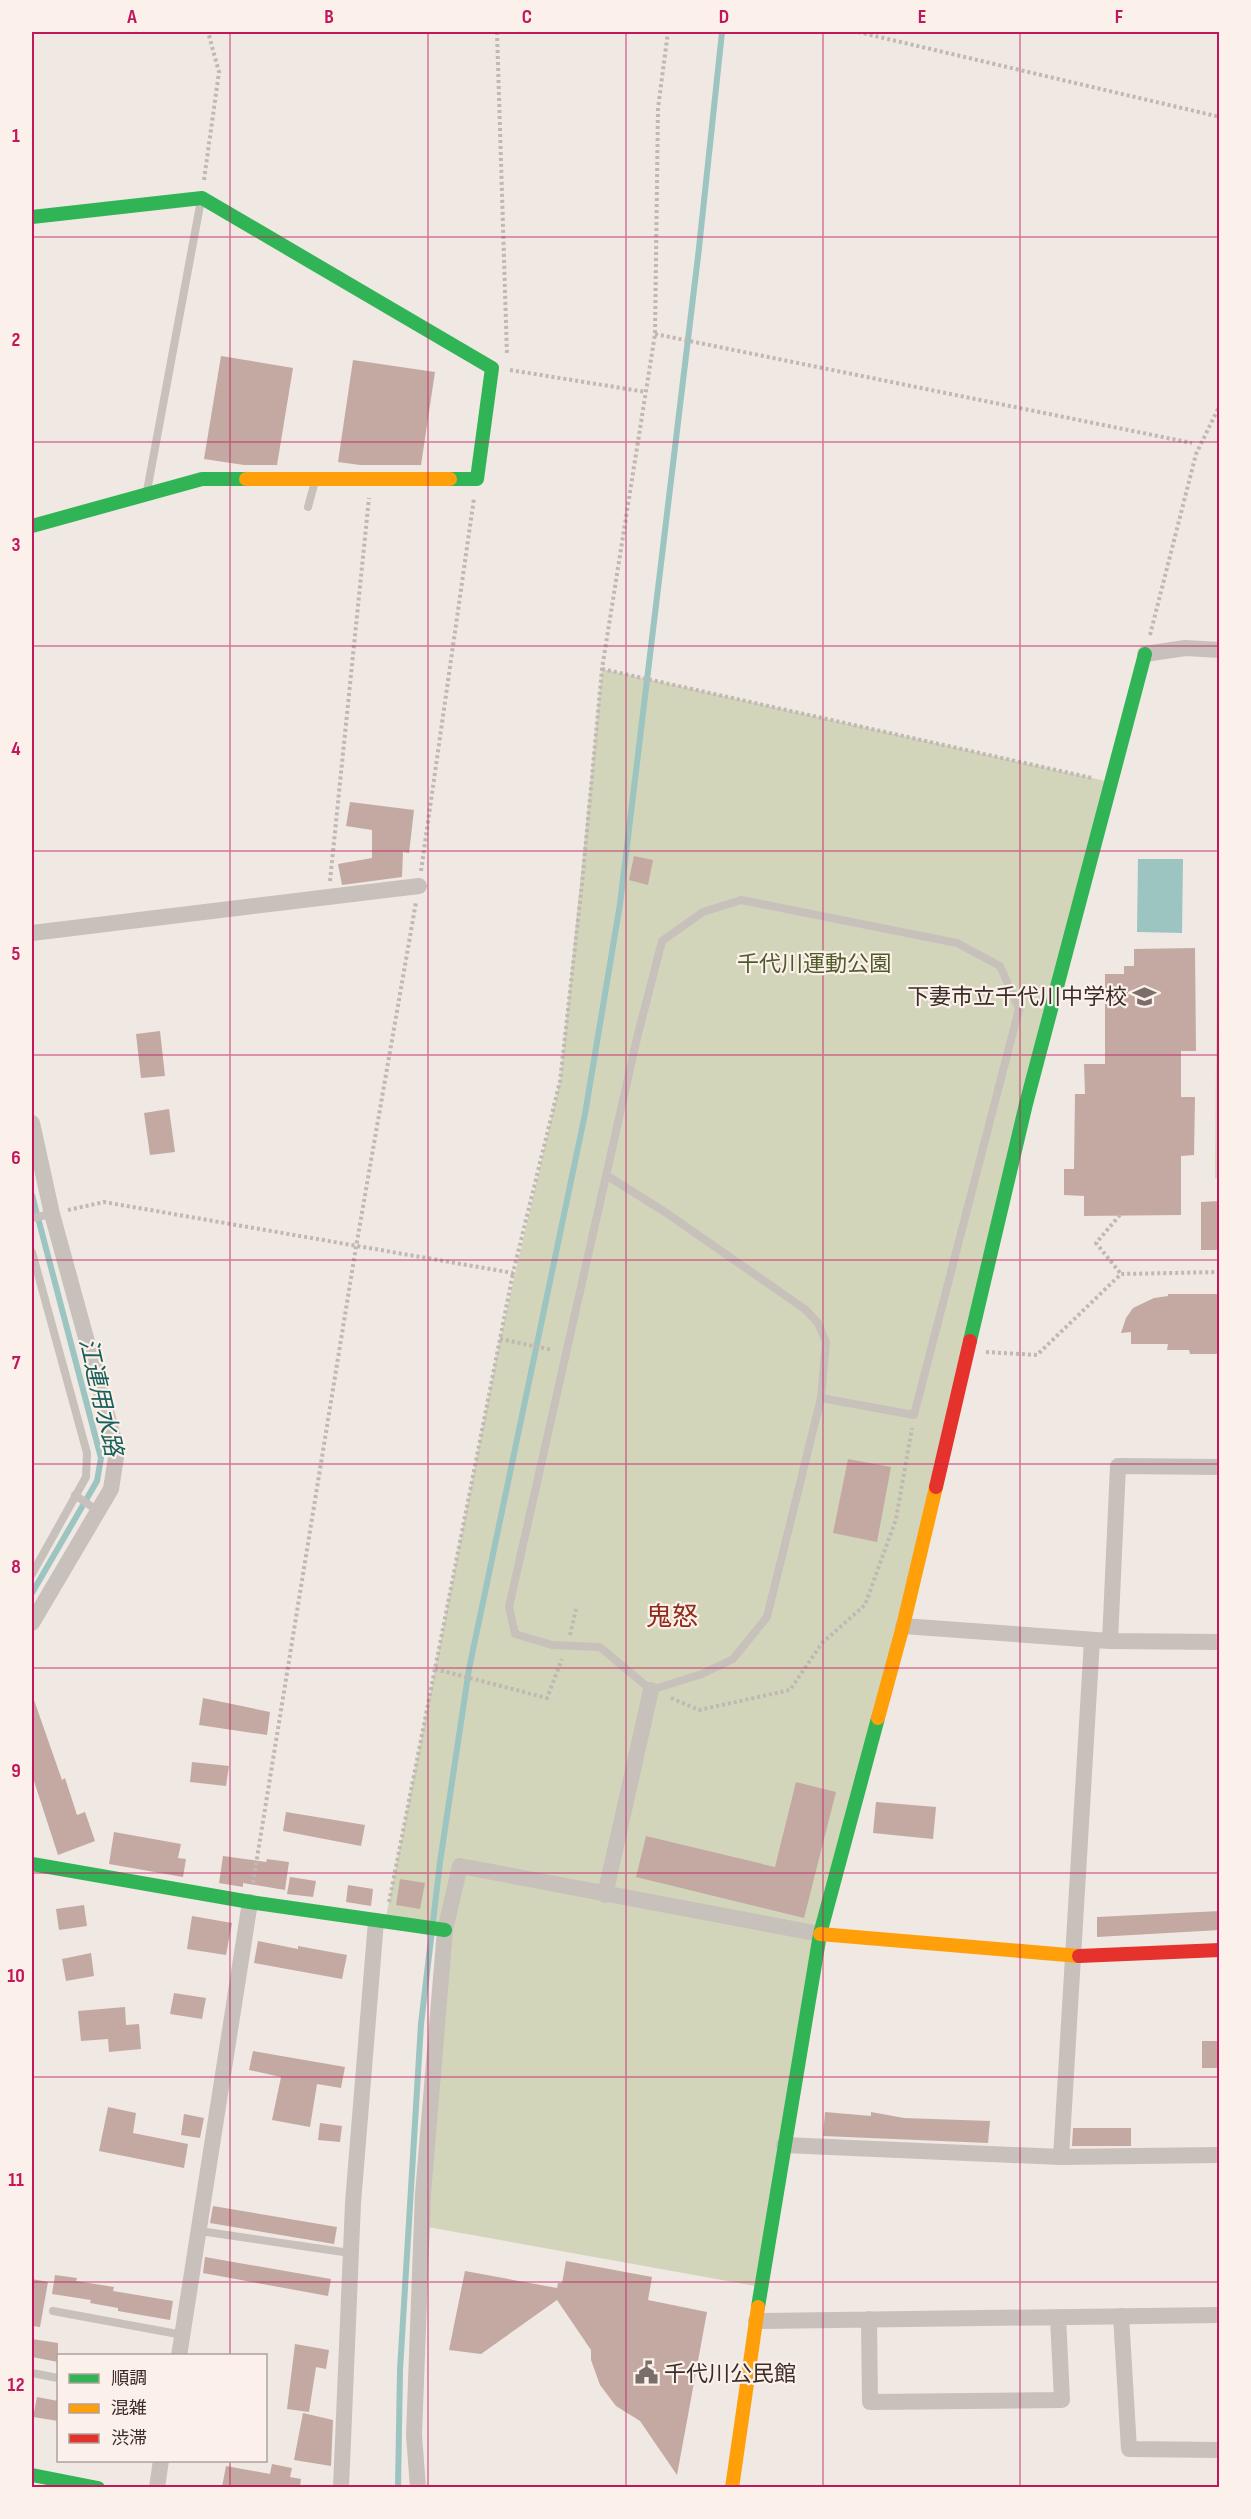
<svg xmlns="http://www.w3.org/2000/svg" width="1251" height="2519" viewBox="0 0 1251 2519" font-family="'Sofia Sans Condensed','Noto Sans JP',sans-serif">
<style>
.green{fill:#d3d5bb}
.water{fill:#9cc4c0}
.lines{fill:none;stroke-linecap:round;stroke-linejoin:round}
.stream{stroke:#9cc4c0;stroke-width:6}
.building{fill:#c4a9a3}
.path{stroke:#c1b8b3;stroke-width:4;stroke-dasharray:3 3;stroke-linecap:butt}
.lane{stroke:#c8c0bb;stroke-width:8}
.street{stroke:#c8c0bb;stroke-width:16}
.fast{stroke:#30b455;stroke-width:14}
.slow{stroke:#ff9f0a;stroke-width:14}
.jam{stroke:#e5322d;stroke-width:14}
.grid{fill:none;stroke:#c2185b;stroke-width:1.5;stroke-opacity:0.55}
.labels{text-anchor:middle;stroke-width:4.5;stroke-linejoin:round;paint-order:stroke}
.park-label{font-size:22px;fill:#4e5b29;stroke:#fbf1ea}
.poi-label{font-size:22px;fill:#3a2c28;stroke:#fbf1ea;text-anchor:end}
.water-label{font-size:24px;font-style:italic;fill:#19605d;stroke:#fbf1ea}
.quarter-label{font-size:26px;fill:#912919;stroke:#fbf1ea}
.neatline{fill:none;stroke:#c2185b;stroke-width:2}
.grid-label{font-size:20px;text-anchor:middle;font-weight:bold;fill:#c2185b}
</style>
<rect width="100%" height="100%" fill="#efe8e3"/>
<!-- green -->
<path class="green" d="M 602,669 L 1110,782 L 820,1934 L 761,2287 L 422,2226 L 445,1930 L 385,1922 L 500,1339 L 560,1081 Z
M 1219,729 L 1220,1178 L 1215,1178 L 1219,730 Z"/>
<!-- water -->
<path class="water" d="M 1138,859 L 1183,859 L 1182,933 L 1137,932 Z"/>
<g class="lines">
<!-- stream -->
<path class="stream" d="M 32,1195 L 101,1458 L 97,1481 L 32,1593
M 398,2488 L 400,2370 L 421,2024 L 440,1862 L 469,1669 L 585,1114 L 620,904 L 699,248 L 722,32"/>
</g>
<!-- building -->
<path class="building" d="M 221,356 L 293,368 L 277,465 L 244,465 L 204,459 Z
M 353,360 L 435,372 L 421,465 L 360,465 L 338,462 Z
M 350,802 L 414,810 L 409,853 L 403,852 L 402,877 L 342,885 L 338,864 L 372,858 L 372,830 L 346,826 Z
M 634,856 L 653,860 L 648,885 L 629,880 Z
M 1195,948 L 1196,1051 L 1181,1051 L 1181,1097 L 1195,1097 L 1194,1155 L 1181,1156 L 1181,1215 L 1084,1216 L 1084,1196 L 1064,1195 L 1064,1169 L 1074,1169 L 1075,1094 L 1085,1094 L 1084,1064 L 1105,1064 L 1105,974 L 1124,974 L 1124,966 L 1134,966 L 1134,949 Z
M 160,1031 L 165,1076 L 141,1078 L 136,1034 Z
M 169,1109 L 175,1152 L 150,1155 L 144,1113 Z
M 1220,1201 L 1220,1250 L 1201,1250 L 1201,1202 Z
M 1168,1294 L 1220,1294 L 1220,1354 L 1190,1354 L 1189,1350 L 1167,1350 L 1168,1344 L 1131,1344 L 1131,1332 L 1121,1333 L 1126,1318 L 1133,1308 L 1154,1298 L 1168,1296 Z
M 848,1459 L 891,1467 L 877,1542 L 833,1533 Z
M 203,1698 L 270,1712 L 267,1735 L 199,1725 Z
M 32,1700 L 34,1700 L 62,1780 L 65,1778 L 77,1815 L 85,1812 L 95,1841 L 58,1855 L 32,1775 Z
M 192,1762 L 229,1766 L 226,1786 L 190,1782 Z
M 796,1782 L 836,1792 L 804,1918 L 636,1877 L 646,1836 L 775,1867 Z
M 876,1802 L 936,1807 L 933,1839 L 873,1833 Z
M 286,1812 L 365,1825 L 361,1846 L 283,1831 Z
M 114,1832 L 181,1844 L 178,1858 L 186,1859 L 183,1877 L 109,1864 Z
M 223,1856 L 266,1862 L 267,1859 L 289,1862 L 285,1890 L 243,1883 L 243,1887 L 219,1883 Z
M 290,1877 L 316,1881 L 313,1897 L 287,1894 Z
M 400,1879 L 425,1883 L 420,1909 L 396,1905 Z
M 348,1885 L 373,1889 L 371,1906 L 346,1902 Z
M 84,1905 L 87,1926 L 59,1930 L 56,1909 Z
M 1220,1911 L 1220,1930 L 1097,1937 L 1097,1917 Z
M 192,1916 L 232,1923 L 226,1955 L 187,1949 Z
M 258,1941 L 298,1949 L 298,1946 L 347,1955 L 342,1979 L 254,1963 Z
M 91,1953 L 94,1976 L 66,1981 L 62,1959 Z
M 174,1993 L 206,1998 L 202,2019 L 170,2014 Z
M 125,2007 L 126,2025 L 139,2024 L 141,2049 L 109,2052 L 108,2039 L 81,2041 L 78,2011 Z
M 1202,2041 L 1220,2041 L 1220,2068 L 1202,2068 Z
M 253,2051 L 345,2067 L 341,2088 L 317,2084 L 310,2127 L 272,2120 L 281,2077 L 249,2070 Z
M 108,2107 L 136,2113 L 133,2133 L 188,2144 L 184,2168 L 99,2151 Z
M 825,2112 L 871,2116 L 871,2112 L 904,2118 L 990,2121 L 988,2143 L 823,2136 Z
M 184,2114 L 204,2118 L 200,2138 L 181,2135 Z
M 320,2123 L 342,2126 L 340,2142 L 318,2140 Z
M 1073,2128 L 1131,2128 L 1131,2146 L 1072,2146 Z
M 213,2206 L 337,2227 L 334,2244 L 210,2223 Z
M 205,2257 L 331,2279 L 328,2296 L 203,2273 Z
M 566,2261 L 652,2277 L 648,2300 L 707,2312 L 677,2475 L 640,2421 L 616,2406 L 600,2385 L 591,2360 L 591,2350 L 557,2300 L 481,2354 L 449,2350 L 465,2271 L 557,2288 L 558,2283 L 562,2283 Z
M 55,2275 L 77,2278 L 76,2281 L 114,2287 L 113,2291 L 173,2301 L 170,2320 L 118,2311 L 118,2308 L 90,2303 L 91,2300 L 52,2294 Z
M 32,2279 L 48,2282 L 40,2327 L 32,2326 Z
M 32,2339 L 58,2343 L 58,2362 L 32,2357 Z
M 295,2344 L 329,2350 L 326,2369 L 316,2367 L 309,2412 L 287,2409 Z
M 37,2397 L 58,2401 L 58,2421 L 33,2417 Z
M 303,2413 L 333,2420 L 331,2466 L 294,2460 Z
M 272,2464 L 292,2468 L 290,2477 L 301,2479 L 300,2487 L 222,2487 L 226,2466 L 270,2474 Z"/>
<g class="lines">
<!-- path -->
<path class="path" d="M 497,32 L 507,355
M 858,32 L 1220,117
M 204,180 L 219,72 L 208,32
M 655,334 L 1192,443
M 510,370 L 646,392
M 1150,635 L 1196,454 L 1220,405
M 602,669 L 1092,778
M 421,871 L 474,498
M 330,881 L 369,498
M 68,1210 L 104,1202 L 513,1273 L 560,1081 L 582,884 L 602,669 L 655,334 L 658,108 L 668,32
M 1120,1215 L 1096,1243 L 1121,1274
M 500,1339 L 553,1350
M 986,1352 L 1037,1355 L 1121,1274 L 1220,1272
M 570,1635 L 576,1609
M 435,1669 L 547,1698 L 562,1659
M 671,1698 L 699,1710 L 790,1690 L 822,1643 L 865,1605 L 896,1519 L 912,1428
M 253,1883 L 356,1247 L 416,902
M 389,1902 L 513,1273"/>
<!-- lane -->
<path class="lane" d="M 147,491 L 201,200
M 308,507 L 315,481
M 606,1175 L 665,1212 L 806,1310 L 818,1323 L 826,1342 L 821,1398 L 767,1617 L 733,1659 L 702,1674 L 651,1690 L 600,1647 L 552,1645 L 515,1634 L 509,1607 L 637,1038 L 662,941 L 703,912 L 741,900 L 957,943 L 1000,966 L 1019,1009 L 914,1415 L 821,1398
M 32,1218 L 52,1214
M 32,1252 L 87,1453 L 86,1477 L 32,1574
M 75,1495 L 98,1511
M 200,2231 L 350,2253
M 53,2311 L 183,2335
M 32,2373 L 58,2378"/>
<!-- street -->
<path class="street" d="M 1145,654 L 1185,648 L 1220,650
M 32,933 L 419,886
M 32,1123 L 52,1214 L 117,1451 L 111,1489 L 32,1623
M 903,1626 L 1110,1641 L 1118,1466 L 1220,1467
M 1110,1641 L 1220,1642
M 605,1895 L 651,1690
M 784,2145 L 1061,2157 L 1220,2155
M 1061,2157 L 1092,1640
M 1121,2316 L 1129,2449 L 1220,2450
M 869,2319 L 870,2402 L 1062,2400 L 1058,2317
M 756,2321 L 1220,2315
M 179,2356 L 250,1902
M 157,2488 L 161,2460
M 341,2488 L 353,2203 L 376,1921
M 418,2488 L 414,2435 L 423,2194 L 445,1930 L 460,1866 L 820,1934"/>
<!-- fast -->
<path class="fast" d="M 32,217 L 202,198 L 492,368 L 477,479 L 450,479
M 32,526 L 202,479 L 246,479
M 970,1341 L 1026,1104 L 1145,654
M 32,1864 L 250,1902 L 445,1930
M 758,2307 L 820,1934 L 878,1718
M 32,2475 L 98,2488"/>
<!-- slow -->
<path class="slow" d="M 246,479 L 450,479
M 878,1718 L 903,1626 L 936,1487
M 820,1934 L 1079,1956
M 732,2488 L 758,2307"/>
<!-- jam -->
<path class="jam" d="M 936,1487 L 970,1341
M 1079,1956 L 1220,1950"/>
</g>
<!-- grid -->
<path class="grid" d="M 230,32 L 230,2356M 428,32 L 428,2488M 626,32 L 626,2488M 823,32 L 823,2488M 1020,32 L 1020,2488M 32,237 L 1220,237M 32,442 L 1220,442M 32,646 L 1220,646M 32,851 L 1220,851M 32,1055 L 1220,1055M 32,1260 L 1220,1260M 32,1464 L 1220,1464M 32,1668 L 1220,1668M 32,1873 L 1220,1873M 32,2077 L 1220,2077M 32,2282 L 1220,2282M 230,2460 L 230,2488"/>
<!-- icons -->
<defs>
<symbol id="school-bare" viewBox="-9 -9 18 18"><path d="M0-5L7-2L0 1L-7-2ZM-4 1L0 2.5L4 1V4Q0 6-4 4Z" fill="#796e69" stroke="#fbf1ea" stroke-width="2.5" paint-order="stroke"/></symbol>
<symbol id="civic-bare" viewBox="-9 -9 18 18"><path d="M-.6-6.5H3V-4.5H.6V-3L4-1V1h2V6H-6V1h2V-1L-.6-3ZM-1.2 2.5V6h2.4V2.5Z" fill="#796e69" stroke="#fbf1ea" stroke-width="2.5" paint-order="stroke"/></symbol>
</defs>
<g fill-rule="evenodd">
<use href="#school-bare" x="1128" y="980" width="33" height="33"/>
<use href="#civic-bare" x="630" y="2356" width="33" height="33"/>
</g>
<g class="labels">
<!-- park labels -->
<g class="park-label">
<text x="814" y="971">千代川運動公園</text>
</g>
<!-- poi labels -->
<g class="poi-label">
<text x="1127" y="1004">下妻市立千代川中学校</text>
<text x="664" y="2381" text-anchor="start">千代川公民館</text>
</g>
<!-- water labels -->
<g class="water-label">
<text transform="translate(101 1397) rotate(77)" y="8">江連用水路</text>
</g>
<!-- quarter labels -->
<g class="quarter-label">
<text x="672" y="1625">鬼怒</text>
</g>
</g>
<!-- border -->
<rect width="1251" height="2519" fill="none" stroke="#fbf1ea" stroke-width="66"/>
<!-- legend -->
<rect x="57" y="2354" width="210" height="108" fill="#fbf1ea" stroke="#aea29c" stroke-width="1.5"/>
<rect x="69" y="2374" width="30" height="9" fill="#30b455" stroke="#aea29c" stroke-width="1.5"/>
<text x="111" y="2384" font-size="18" fill="#3a2c28">順調</text>
<rect x="69" y="2404" width="30" height="9" fill="#ff9f0a" stroke="#aea29c" stroke-width="1.5"/>
<text x="111" y="2414" font-size="18" fill="#3a2c28">混雑</text>
<rect x="69" y="2434" width="30" height="9" fill="#e5322d" stroke="#aea29c" stroke-width="1.5"/>
<text x="111" y="2444" font-size="18" fill="#3a2c28">渋滞</text>
<rect x="33" y="33" width="1185" height="2453" class="neatline"/>
<g class="grid-label">
<text x="132" y="23">A</text>
<text x="329" y="23">B</text>
<text x="527" y="23">C</text>
<text x="724" y="23">D</text>
<text x="922" y="23">E</text>
<text x="1119" y="23">F</text>
<text x="16" y="142">1</text>
<text x="16" y="346">2</text>
<text x="16" y="551">3</text>
<text x="16" y="755">4</text>
<text x="16" y="960">5</text>
<text x="16" y="1164">6</text>
<text x="16" y="1369">7</text>
<text x="16" y="1573">8</text>
<text x="16" y="1777">9</text>
<text x="16" y="1982">10</text>
<text x="16" y="2186">11</text>
<text x="16" y="2391">12</text>
</g>
</svg>
